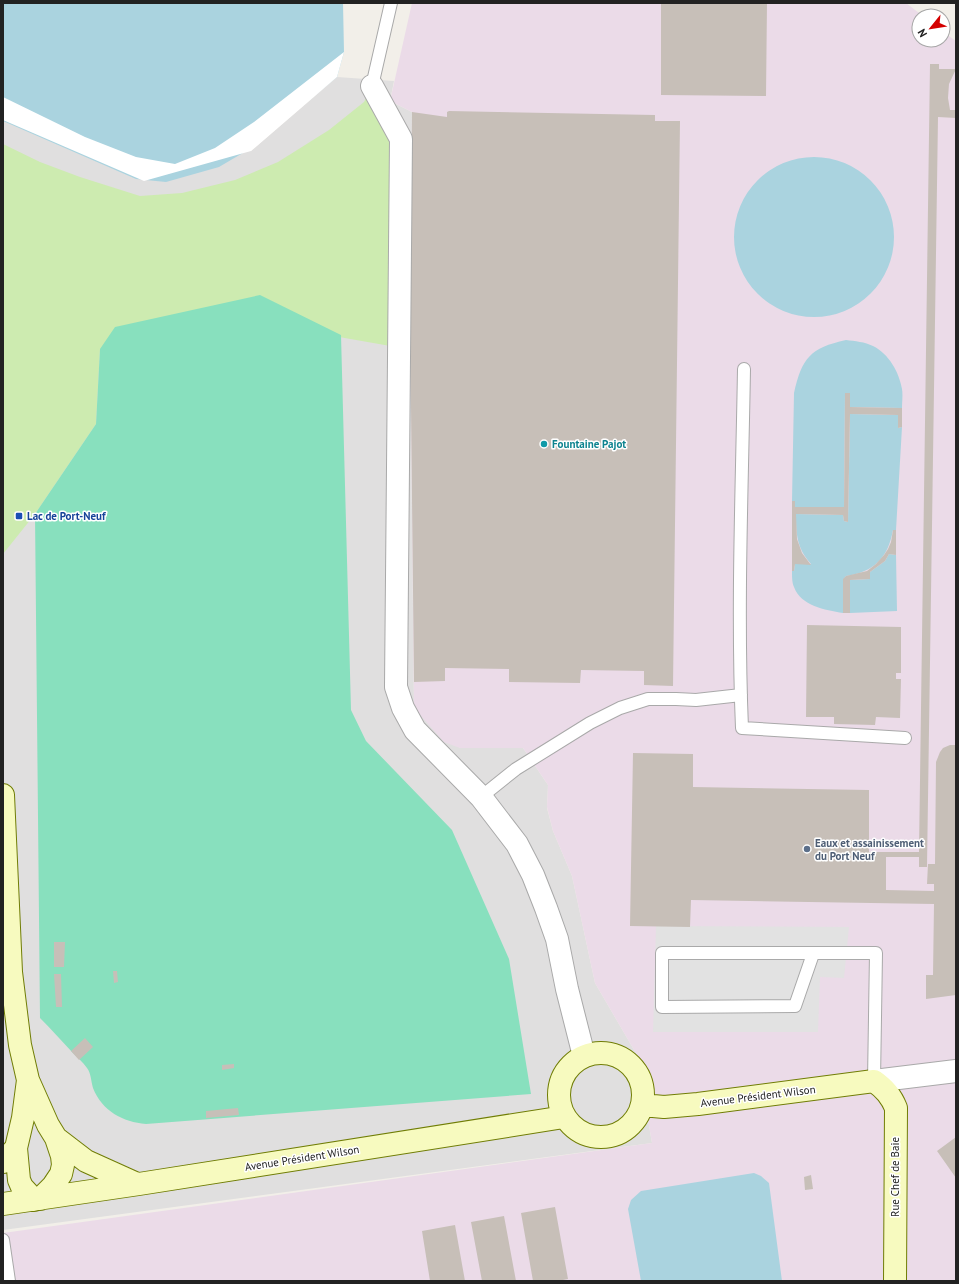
<svg xmlns="http://www.w3.org/2000/svg" width="959" height="1284" viewBox="0 0 959 1284" font-family="'PT Sans',sans-serif">
<style>
.residential{fill:#e0dfdf}
.industrial{fill:#ebdbe8}
.grass{fill:#cdebb0}
.pitch{fill:#88e0be}
.parking{fill:#e2e2e2}
.water{fill:#aad3df}
.pier{fill:#fff}
.building{fill:#c7bfb8}
.lines{fill:none;stroke-linecap:round;stroke-linejoin:round}
.lane-casing{stroke:#a9a9a9;stroke-width:14}
.street-casing{stroke:#a9a9a9;stroke-width:24}
.secondary-casing{stroke:#707d05;stroke-width:24}
.lane{stroke:#fff;stroke-width:12}
.street{stroke:#fff;stroke-width:22}
.secondary{stroke:#f7fabf;stroke-width:22}
.culture-dot{fill:#0f9aa8;stroke:#fff;stroke-width:1.5}
.transit-dot{fill:#1a4fb4;stroke:#fff;stroke-width:1.5}
.service-dot{fill:#5c6f8a;stroke:#fff;stroke-width:1.5}
.labels{text-anchor:middle;stroke-width:3;stroke-linejoin:round;paint-order:stroke}
.culture-label{font-size:11px;font-weight:bold;fill:#0d838f;stroke:#fff;text-anchor:start}
.transit-label{font-size:11px;font-weight:bold;fill:#164399;stroke:#fff;text-anchor:start}
.service-label{font-size:11px;font-weight:bold;fill:#4e5e75;stroke:#fff;text-anchor:start}
.street-label{font-size:11px;fill:#222;stroke:#fff}
</style>
<rect width="100%" height="100%" fill="#f2efe9"/>
<!-- residential -->
<path class="residential" d="M 337,77 L 394,81 L 390,101 L 412,112 L 410,314 L 414,708 L 460,748 L 523,748 L 548,785 L 547,808 L 553,831 L 572,876 L 595,983 L 637,1055 L 652,1143 L 3,1230 L 3,120 L 251,151 Z"/>
<!-- industrial -->
<path class="industrial" d="M 412,3 L 906,3 L 923,16 L 919,16 L 919,40 L 943,40 L 943,32 L 956,41 L 956,1281 L 3,1281 L 3,1233 L 652,1143 L 637,1055 L 595,983 L 572,876 L 553,831 L 547,807 L 548,785 L 523,748 L 460,748 L 444,742 L 414,708 L 410,314 L 412,112 L 390,101 Z"/>
<!-- grass -->
<path class="grass" d="M 372,87 L 399,140 L 396,347 L 339,337 L 100,349 L 96,424 L 35,514 L 3,554 L 3,144 L 40,162 L 80,177 L 140,196 L 182,193 L 235,180 L 278,162 L 329,130 L 364,102 Z"/>
<!-- pitch -->
<path class="pitch" d="M 260,295 L 341,335 L 351,710 L 366,741 L 452,830 L 509,959 L 531,1094 L 146,1124 C 123,1122 102,1111 93,1088 C 91,1081 91,1073 87,1068 C 83,1062 77,1057 72,1052 C 61,1040 51,1029 40,1018 L 35,514 L 96,424 L 100,349 L 115,327 Z"/>
<!-- parking -->
<path class="parking" d="M 656,926 L 849,927 L 844,978 L 820,977 L 818,1032 L 653,1032 Z"/>
<!-- water -->
<path class="water" d="M 3,3 L 343,3 L 344,52 L 337,77 L 253,147 L 219,167 L 166,182 L 136,179 L 3,121 Z
M734 237a80 80 0 1 1 160 0a80 80 0 1 1-160 0Z
M 846,340 C 855,341 865,342 873,346 C 889,354 899,372 902,389 C 903,395 902,402 902,408 L 850,407 L 850,394 L 845,393 L 844,507 L 795,507 L 795,501 L 792,501 L 794,393 C 802,358 810,348 846,340 Z
M 850,414 L 898,415 L 898,428 L 902,427 L 896,530 L 893,530 C 888,558 874,572 846,576 L 843,580 L 843,613 C 825,610 801,606 794,587 C 792,583 792,576 792,571 L 794,571 L 795,564 L 811,564 C 797,548 796,535 796,514 L 843,515 L 844,521 L 848,522 Z
M 889,554 L 896,555 L 897,611 L 850,613 L 850,580 L 870,579 L 870,572 L 885,561 Z
M 754,1173 L 761,1176 L 769,1183 L 782,1281 L 641,1281 L 628,1209 L 631,1200 L 641,1191 Z"/>
<!-- pier -->
<path class="pier" d="M 344,52 L 337,77 L 251,151 L 144,181 L 3,120 L 3,97 L 85,137 L 136,157 L 175,164 L 215,148 L 254,122 Z"/>
<!-- building -->
<path class="building" d="M 661,3 L 767,3 L 766,96 L 661,95 Z
M 930,64 L 939,64 L 939,69 L 956,69 L 949,84 L 948,98 L 950,110 L 956,110 L 956,118 L 938,117 L 927,867 L 919,867 L 919,857 L 886,857 L 886,890 L 934,891 L 934,884 L 927,884 L 928,864 L 935,864 L 936,762 L 940,752 L 943,748 L 950,745 L 956,745 L 956,995 L 926,999 L 926,975 L 933,975 L 934,904 L 691,900 L 690,927 L 630,926 L 633,753 L 693,754 L 693,787 L 869,790 L 869,852 L 919,852 Z
M 449,111 L 655,115 L 655,121 L 680,121 L 673,686 L 644,685 L 644,671 L 581,670 L 580,683 L 509,682 L 509,669 L 445,668 L 445,681 L 414,682 L 410,314 L 412,112 L 447,117 L 447,112 Z
M 845,393 L 850,393 L 850,407 L 902,408 L 902,427 L 898,428 L 898,415 L 850,414 L 848,522 L 844,521 L 843,515 L 796,514 L 797,539 L 802,553 L 811,565 L 795,564 L 794,571 L 792,571 L 792,501 L 795,501 L 795,507 L 844,507 Z
M 893,530 L 896,530 L 896,555 L 889,554 L 885,561 L 870,572 L 870,579 L 850,580 L 850,613 L 843,613 L 843,579 L 846,576 L 867,571 L 876,564 L 884,555 L 888,549 L 891,542 Z
M 807,625 L 901,627 L 901,673 L 896,673 L 896,679 L 901,679 L 900,718 L 876,717 L 875,725 L 834,724 L 834,717 L 806,717 Z
M 54,942 L 65,942 L 64,967 L 54,967 Z
M 113,971 L 117,971 L 118,982 L 114,983 Z
M 54,974 L 61,974 L 62,1007 L 56,1007 Z
M 85,1038 L 93,1047 L 79,1060 L 71,1051 Z
M 234,1064 L 234,1068 L 222,1070 L 222,1065 Z
M 238,1108 L 239,1115 L 206,1118 L 206,1111 Z
M 956,1137 L 956,1178 L 937,1151 Z
M 811,1175 L 813,1189 L 805,1190 L 804,1177 Z
M 555,1207 L 568,1279 L 558,1281 L 533,1281 L 521,1213 Z
M 504,1216 L 516,1281 L 482,1281 L 471,1222 Z
M 455,1225 L 465,1281 L 430,1281 L 422,1231 Z"/>
<g class="lines">
<defs>
<path id="lane" d="M 372,86 L 391,3
M 744,369 C 742,489 737,609 742,728 L 905,738
M 481,797 L 516,769 L 590,723 L 620,708 L 648,699 L 676,699 L 696,700 L 741,695
M 813,954 L 795,1006 L 662,1007 L 662,953 L 876,953 L 874,1081
M 3,1240 L 9,1281"/>
<path id="street" d="M 372,86 L 401,139 L 396,687 L 403,708 L 415,730 L 481,797 L 517,844 L 533,875 L 546,908 L 557,939 L 567,989 L 584,1056
M 874,1081 L 956,1071"/>
<path id="secondary" d="M 3,795 L 11,972 L 20,1045 L 28,1080 L 48,1125 L 56,1138 L 62,1156 L 63,1165 L 61,1174 L 53,1186 L 40,1199
M559 1095a42 42 0 1 1 84 0a42 42 0 1 1-84 0Z
M 642,1105 L 664,1107 L 698,1104 L 874,1081 C 885,1089 891,1096 896,1108 L 895,1281
M 56,1138 L 86,1161 L 137,1184
M 16,1148 L 19,1180 L 22,1187 L 34,1200
M 3,1162 L 16,1148 L 23,1118 L 28,1080
M 3,1204 L 139,1184 L 564,1117"/>
</defs>
<!-- lane casing -->
<use href="#lane" class="lane-casing"/>
<!-- street casing -->
<use href="#street" class="street-casing"/>
<!-- secondary casing -->
<use href="#secondary" class="secondary-casing"/>
<!-- lane -->
<use href="#lane" class="lane"/>
<!-- street -->
<use href="#street" class="street"/>
<!-- secondary -->
<use href="#secondary" class="secondary"/>
</g>
<!-- markers -->
<circle class="culture-dot" cx="544" cy="444" r="4"/>
<rect class="transit-dot" x="15" y="512" width="8" height="8" rx="2"/>
<circle class="service-dot" cx="807" cy="849" r="4"/>
<g class="labels">
<!-- culture labels -->
<g class="culture-label">
<text x="552" y="448">Fountaine Pajot</text>
</g>
<!-- transit labels -->
<g class="transit-label">
<text x="27" y="520">Lac de Port-Neuf</text>
</g>
<!-- service labels -->
<g class="service-label">
<text x="815" y="847">Eaux et assainissement<tspan x="815" dy="13">du Port Neuf</tspan></text>
</g>
<!-- street labels -->
<g class="street-label">
<text transform="translate(758 1096) rotate(-7)" y="4">Avenue Président Wilson</text>
<text transform="translate(302 1158) rotate(-9)" y="4">Avenue Président Wilson</text>
<text transform="translate(895 1177) rotate(-90)" y="4">Rue Chef de Baie</text>
</g>
</g>
<!-- border -->
<rect width="959" height="1284" fill="none" stroke="#222222" stroke-width="8"/>
<!-- north arrow -->
<g transform="translate(931 28) rotate(240)"><circle r="19" fill="#ffffff" stroke="#a7a7a7"/>
<path d="M0-3L7 15L0 10L-7 15Z" fill="#d40000"/>
<text y="-6" font-size="11" font-weight="bold" text-anchor="middle" fill="#222222">N</text>
</g>
</svg>
